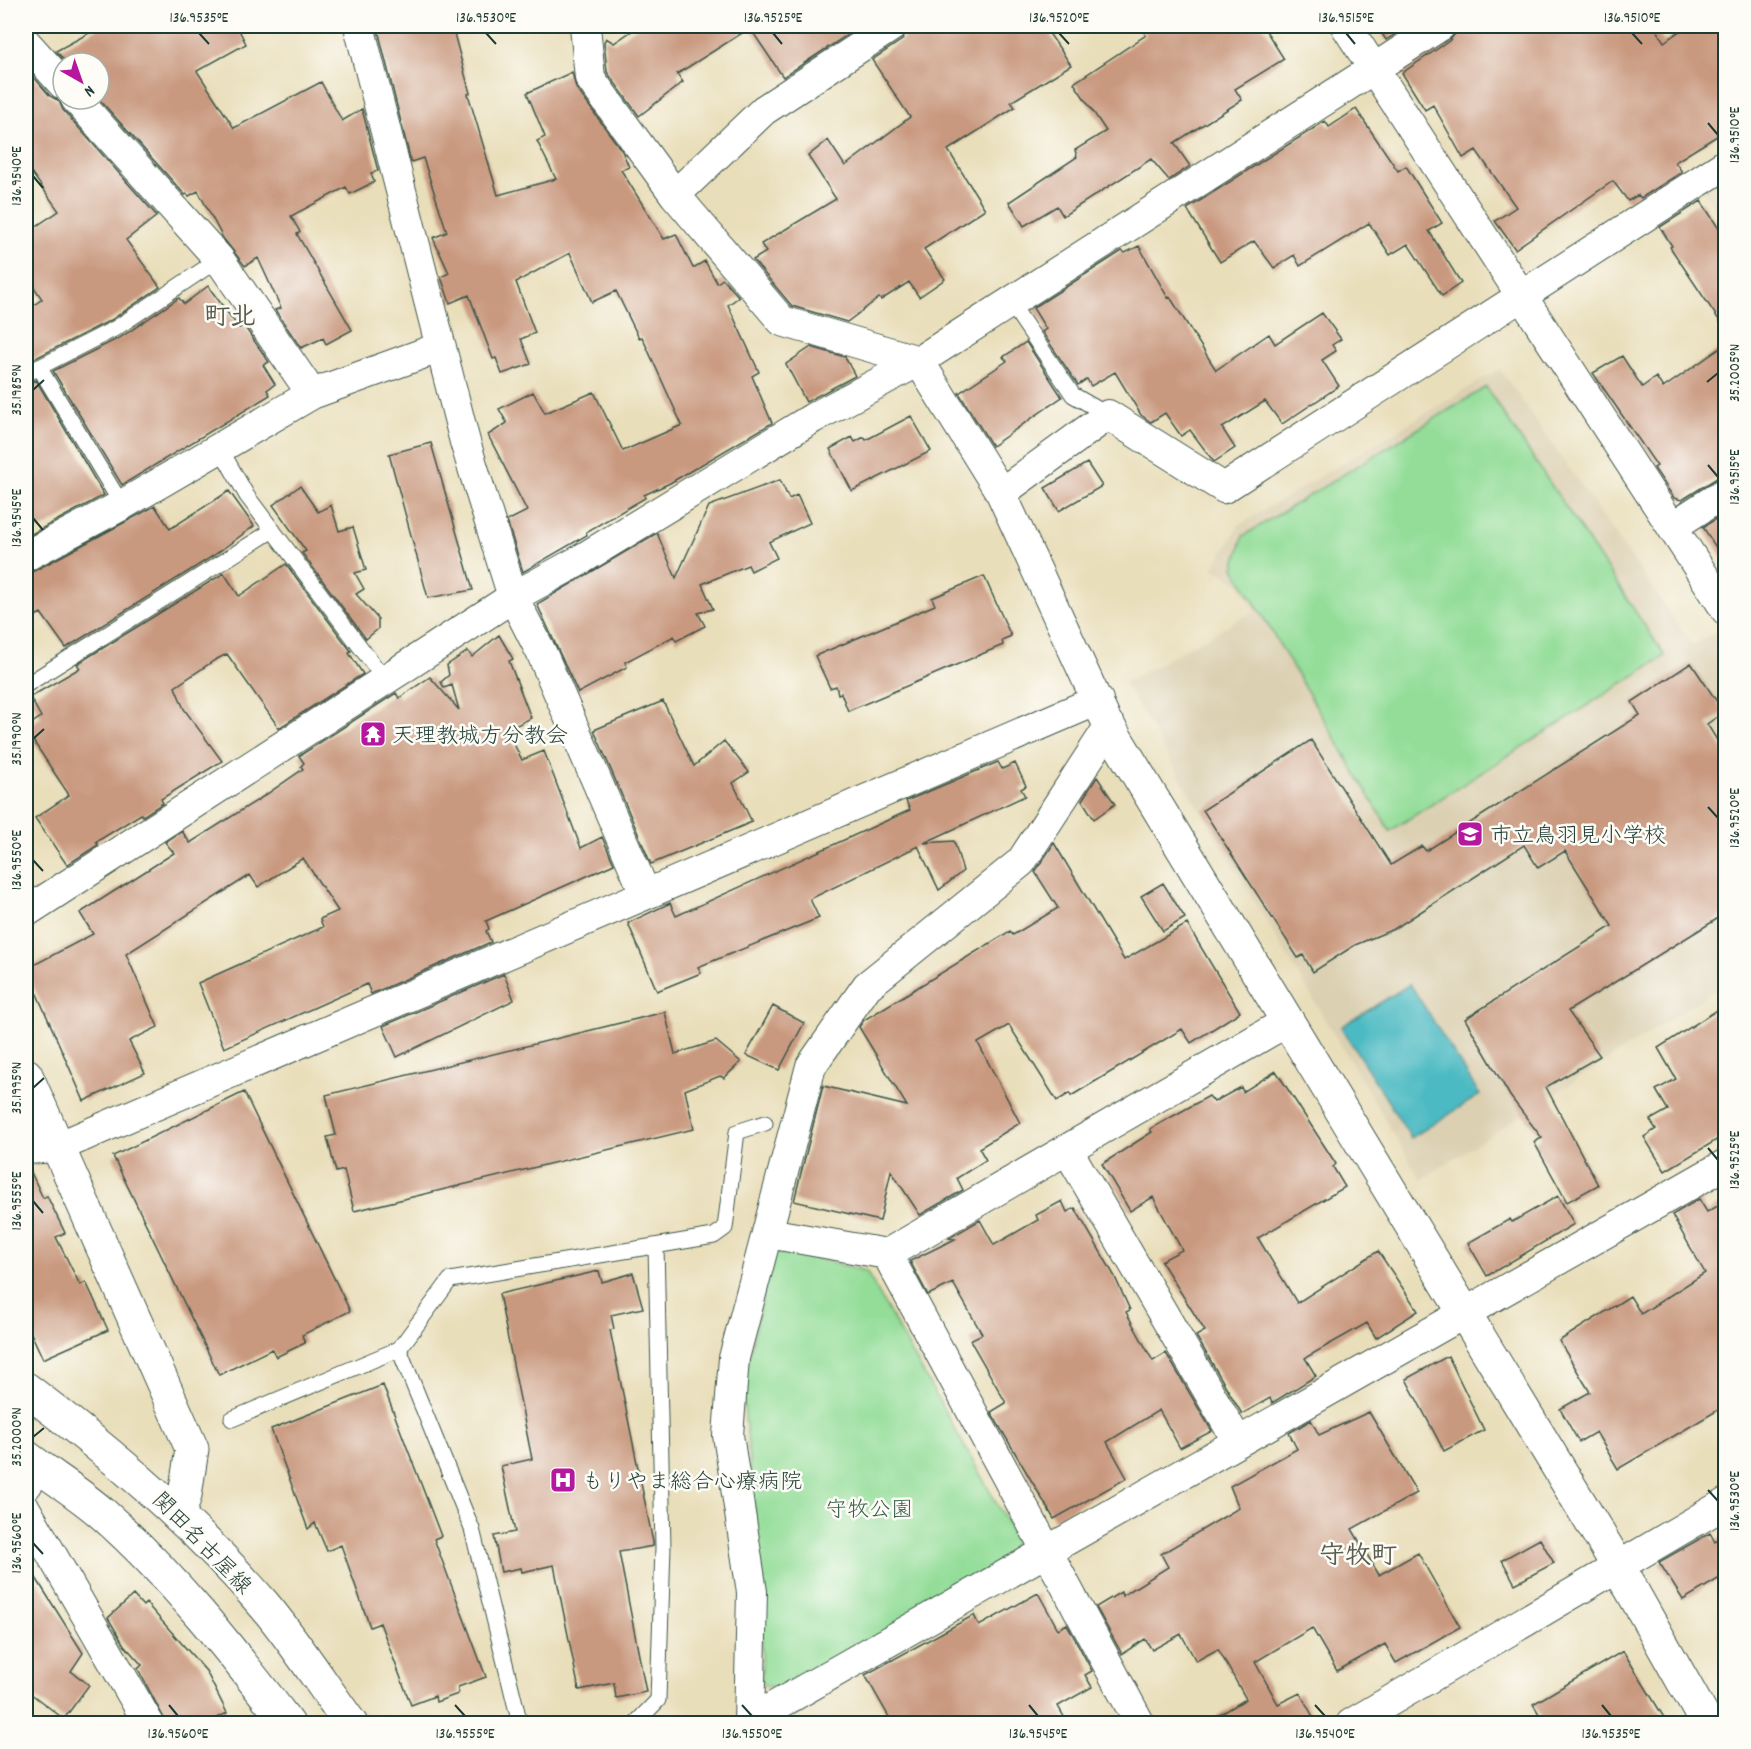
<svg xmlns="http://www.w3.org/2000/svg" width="1751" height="1749" viewBox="0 0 1751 1749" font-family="Dekko,'Klee One',sans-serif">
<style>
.built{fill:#dcd0b2}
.green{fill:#93dd98;stroke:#598d66;stroke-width:1.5}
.water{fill:#4cbac2;stroke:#367c7b;stroke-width:1.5}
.building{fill:#c9997f}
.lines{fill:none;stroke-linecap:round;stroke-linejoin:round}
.lane-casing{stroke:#3d5548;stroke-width:17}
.street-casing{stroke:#3d5548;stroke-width:32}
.secondary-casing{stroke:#3d5548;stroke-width:35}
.primary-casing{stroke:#3d5548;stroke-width:35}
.lane{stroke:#fff;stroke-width:15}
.street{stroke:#fff;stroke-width:30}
.secondary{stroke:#fff;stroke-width:33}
.primary{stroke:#fff;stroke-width:33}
.ticks{fill:none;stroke:#1f3d34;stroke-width:2}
.labels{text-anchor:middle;stroke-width:5;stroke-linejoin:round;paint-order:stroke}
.poi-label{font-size:22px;fill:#1f3d34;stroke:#fdfcf7;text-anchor:start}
.park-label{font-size:22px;fill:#365d48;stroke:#fdfcf7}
.street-label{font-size:22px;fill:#1f3d34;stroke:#fdfcf7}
.quarter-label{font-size:26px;font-weight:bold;fill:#5a5d4e;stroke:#fdfcf7}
.neatline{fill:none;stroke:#1f3d34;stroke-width:2}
.ticks-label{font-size:15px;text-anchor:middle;fill:#1f3d34}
</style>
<rect width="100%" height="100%" fill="#fdfcf7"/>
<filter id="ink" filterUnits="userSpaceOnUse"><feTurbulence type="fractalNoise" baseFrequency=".0167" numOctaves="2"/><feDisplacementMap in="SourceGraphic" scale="12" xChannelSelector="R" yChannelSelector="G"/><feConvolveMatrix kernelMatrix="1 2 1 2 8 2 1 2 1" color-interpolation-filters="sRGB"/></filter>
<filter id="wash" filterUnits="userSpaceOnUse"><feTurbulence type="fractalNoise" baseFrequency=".008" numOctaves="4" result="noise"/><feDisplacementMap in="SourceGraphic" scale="24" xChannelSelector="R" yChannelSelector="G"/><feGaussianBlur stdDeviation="1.35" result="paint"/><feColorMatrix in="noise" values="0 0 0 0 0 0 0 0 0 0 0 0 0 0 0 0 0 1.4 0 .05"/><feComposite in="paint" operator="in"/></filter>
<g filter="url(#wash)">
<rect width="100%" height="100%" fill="#e9deba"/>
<!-- built -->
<path class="built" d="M 1725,173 L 1725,224 L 1701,188 Z
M 1500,369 L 1692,645 L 1718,631 L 1725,642 L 1725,984 L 1421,1180 L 1124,683 L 1254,611 L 1239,584 L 1213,568 L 1239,525 Z"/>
<!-- green -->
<path class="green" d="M 1486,387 L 1665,656 L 1390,831 L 1234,568 L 1243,536 Z
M 783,1250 L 866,1271 L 1016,1538 L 1008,1558 L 783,1692 L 762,1684 L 762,1588 L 742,1387 L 772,1256 Z"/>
<!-- water -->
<path class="water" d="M 1410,984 L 1480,1095 L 1411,1138 L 1341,1027 Z"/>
<g id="blocks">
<!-- building -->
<path class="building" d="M 102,26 L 237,26 L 246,44 L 197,71 L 234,128 L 321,82 L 342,121 L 362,109 L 378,171 L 371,173 L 374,182 L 350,194 L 346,187 L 291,216 L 300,232 L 297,234 L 352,330 L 326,344 L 323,338 L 301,348 L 275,310 L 281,308 L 258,258 L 245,266 L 223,238 L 198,191 L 189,196 L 187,194 L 185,195 L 99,99 L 99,63 L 67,63 L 56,51 Z
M 392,26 L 452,26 L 470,93 L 468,94 L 498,195 L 556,179 L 537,141 L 545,137 L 527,93 L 572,72 L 576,88 L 622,151 L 629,167 L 621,170 L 664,239 L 676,234 L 693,268 L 705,261 L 717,283 L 723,279 L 739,297 L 728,305 L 759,372 L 752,376 L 772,423 L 670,483 L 644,495 L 645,498 L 586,532 L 587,535 L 523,572 L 507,521 L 527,511 L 488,435 L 507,423 L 499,409 L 533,392 L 545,413 L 594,392 L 623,451 L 682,425 L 642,337 L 639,338 L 616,291 L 592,302 L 570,253 L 516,282 L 535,333 L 521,339 L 531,364 L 502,374 L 496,358 L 493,359 L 469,295 L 450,303 L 441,277 L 449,273 L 433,238 L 447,232 L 423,158 L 411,162 L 378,30 Z
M 639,26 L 861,26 L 783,77 L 750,28 L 677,74 L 683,82 L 639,116 L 607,72 L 604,42 L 606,38 L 614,43 Z
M 909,26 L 1044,26 L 1071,65 L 1011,102 L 1015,107 L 948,150 L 985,209 L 924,249 L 945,279 L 919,297 L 909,282 L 881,300 L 879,298 L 847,322 L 792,306 L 753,260 L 766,252 L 761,244 L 836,199 L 808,156 L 828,140 L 845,166 L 910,117 L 872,60 L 902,40 Z
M 1140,26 L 1263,26 L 1284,59 L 1235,89 L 1242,100 L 1174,143 L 1190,166 L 1169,180 L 1151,159 L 1063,216 L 1057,206 L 1024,226 L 1009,202 L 1077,157 L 1075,150 L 1106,131 L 1074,83 L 1146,35 Z
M 1377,26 L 1409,26 L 1386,40 Z
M 1457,26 L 1654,26 L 1664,42 L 1687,26 L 1725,26 L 1725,131 L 1675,162 L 1682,172 L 1641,198 L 1638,195 L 1628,201 L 1613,181 L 1515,249 L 1495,221 L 1516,207 L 1476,150 L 1463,158 L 1433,105 L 1425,110 L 1402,73 L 1449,41 L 1455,34 Z
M 26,68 L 50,96 L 59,101 L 63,110 L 157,216 L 126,240 L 160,287 L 111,320 L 26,363 L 26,311 L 42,299 L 26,275 L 26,233 L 59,211 L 26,165 Z
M 1356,109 L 1398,171 L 1406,166 L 1442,223 L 1429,231 L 1461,283 L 1442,296 L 1408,244 L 1390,255 L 1369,223 L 1300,266 L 1294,255 L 1274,268 L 1254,241 L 1220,262 L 1187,209 L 1325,121 L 1329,127 Z
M 1701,201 L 1725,238 L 1725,329 L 1670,247 L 1672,246 L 1660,227 Z
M 1139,246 L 1168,298 L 1170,297 L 1216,370 L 1269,334 L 1275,344 L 1322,313 L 1341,339 L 1332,345 L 1336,351 L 1322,360 L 1339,386 L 1282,424 L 1265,401 L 1222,428 L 1235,448 L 1214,462 L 1190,430 L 1181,436 L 1165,413 L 1151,422 L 1141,415 L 1115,372 L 1091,386 L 1087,379 L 1078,385 L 1042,332 L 1046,329 L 1033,308 L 1122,251 L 1125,253 Z
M 208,286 L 239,328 L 244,326 L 269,362 L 263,365 L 275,384 L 267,390 L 270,395 L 122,485 L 53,371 L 121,337 L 179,298 L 184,304 Z
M 1026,342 L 1062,397 L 992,446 L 959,393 L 1007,361 L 1003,357 Z
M 1725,345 L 1725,475 L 1717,478 L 1682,500 L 1674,498 L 1654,468 L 1657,466 L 1593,373 L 1622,356 L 1642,387 L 1656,377 L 1663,388 Z
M 811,347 L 845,357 L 855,376 L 806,402 L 786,364 Z
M 36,380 L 104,495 L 26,537 L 26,384 Z
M 911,416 L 931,451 L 852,491 L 830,449 L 852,437 L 855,442 L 864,437 L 866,440 Z
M 431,443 L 473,590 L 428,598 L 389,454 Z
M 1087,463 L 1102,486 L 1059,511 L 1045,488 Z
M 780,480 L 789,499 L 797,495 L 810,523 L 769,542 L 777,558 L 751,571 L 748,565 L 702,584 L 713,609 L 698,613 L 705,626 L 676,641 L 674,636 L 625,662 L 627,667 L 578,693 L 537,604 L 657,533 L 676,578 L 709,506 Z
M 300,486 L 318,512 L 331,505 L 339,531 L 353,527 L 366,570 L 355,573 L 364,589 L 356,594 L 378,619 L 378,629 L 366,639 L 302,553 L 306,551 L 273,505 Z
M 229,491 L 254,526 L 213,556 L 66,648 L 41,613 L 26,621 L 26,573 L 34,571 L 155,506 L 170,529 Z
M 1725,513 L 1725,562 L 1703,527 Z
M 286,564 L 351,651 L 349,653 L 363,674 L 279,728 L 227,654 L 215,660 L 175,687 L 184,709 L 222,761 L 161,799 L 163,803 L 143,816 L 141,814 L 96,842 L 98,845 L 67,865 L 35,818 L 69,795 L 26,730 L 26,727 L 41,717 L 30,697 L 80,668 L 77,664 L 224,573 L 239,596 Z
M 984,576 L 1011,636 L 1002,640 L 1003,645 L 848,711 L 841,693 L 838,694 L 836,686 L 830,688 L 815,656 L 935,605 L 932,598 Z
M 499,635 L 513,659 L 509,661 L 531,718 L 507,730 L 522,760 L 544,751 L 581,848 L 602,837 L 614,864 L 486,921 L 489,929 L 486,931 L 491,942 L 371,994 L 367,984 L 224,1048 L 198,983 L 323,927 L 320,919 L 338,911 L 303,858 L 258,887 L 250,875 L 126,954 L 158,1027 L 129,1041 L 145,1073 L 84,1101 L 26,969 L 93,934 L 80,913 L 174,853 L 165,842 L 182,831 L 190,843 L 264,796 L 303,769 L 301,766 L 304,763 L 299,756 L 396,693 L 399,698 L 430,677 L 459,710 L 452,685 L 444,688 L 441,682 L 449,675 L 447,665 L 468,651 L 472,657 Z
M 1691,663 L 1724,712 L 1707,724 L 1725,753 L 1725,914 L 1568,1011 L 1600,1056 L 1546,1087 L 1598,1185 L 1567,1202 L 1534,1142 L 1542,1138 L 1510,1096 L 1465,1019 L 1612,926 L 1565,851 L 1538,868 L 1524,845 L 1394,929 L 1355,945 L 1313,972 L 1303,955 L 1298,958 L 1203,810 L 1311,740 L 1391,865 L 1422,846 L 1426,851 L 1640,715 L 1632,702 Z
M 663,701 L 694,766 L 724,741 L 749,772 L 733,783 L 752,822 L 651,864 L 594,730 Z
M 998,762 L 1002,769 L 1015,763 L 1026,786 L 1021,789 L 1025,796 L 924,843 L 954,841 L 963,871 L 939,890 L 918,846 L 810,899 L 819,918 L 698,967 L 701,973 L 657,991 L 628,923 L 670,903 L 676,916 L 910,810 L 906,801 Z
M 1097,777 L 1115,804 L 1094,819 L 1082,800 Z
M 1054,843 L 1124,960 L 1187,924 L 1240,1012 L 1191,1043 L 1182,1029 L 1071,1096 L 1070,1093 L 1057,1101 L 1009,1025 L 978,1043 L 1020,1123 L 979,1148 L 986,1160 L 957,1178 L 963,1190 L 920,1215 L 891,1171 L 880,1221 L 794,1201 L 823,1086 L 907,1106 L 859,1027 L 864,1020 L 1010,931 L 1013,935 L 1058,908 L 1035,872 Z
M 1163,883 L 1185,918 L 1163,931 L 1141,896 Z
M 504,974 L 514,1000 L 397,1057 L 383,1026 Z
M 1725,1005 L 1725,1135 L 1665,1171 L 1644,1137 L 1656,1129 L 1650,1120 L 1668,1110 L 1656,1090 L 1676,1079 L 1658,1048 Z
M 773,1006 L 804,1023 L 779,1070 L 746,1055 Z
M 665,1012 L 675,1054 L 716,1041 L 741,1062 L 724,1078 L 720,1076 L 685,1090 L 694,1129 L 354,1211 L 344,1170 L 336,1172 L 327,1137 L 336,1135 L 326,1095 Z
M 1276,1071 L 1336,1164 L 1333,1167 L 1345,1187 L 1258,1238 L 1297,1303 L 1378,1251 L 1418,1311 L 1376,1338 L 1367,1323 L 1305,1358 L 1316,1376 L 1272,1403 L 1270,1398 L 1242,1414 L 1196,1336 L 1205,1331 L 1161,1261 L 1182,1250 L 1153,1197 L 1130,1211 L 1102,1164 L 1152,1132 L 1150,1129 L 1209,1096 L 1214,1102 L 1241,1087 L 1243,1092 Z
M 244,1092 L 350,1311 L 302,1335 L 305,1343 L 276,1357 L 272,1349 L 219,1375 L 113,1156 Z
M 26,1166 L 28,1166 L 43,1198 L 47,1196 L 65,1233 L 56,1237 L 80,1285 L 86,1282 L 108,1330 L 43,1359 L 26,1322 Z
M 1558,1196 L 1574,1224 L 1487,1276 L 1468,1243 L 1510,1219 L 1512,1222 Z
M 1699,1199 L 1707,1212 L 1725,1202 L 1725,1406 L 1618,1469 L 1596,1432 L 1579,1442 L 1560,1409 L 1590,1392 L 1559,1341 L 1630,1296 L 1641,1314 L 1705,1273 L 1672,1215 Z
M 1062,1201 L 1067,1212 L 1075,1208 L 1114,1275 L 1130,1310 L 1126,1312 L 1153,1361 L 1166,1353 L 1212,1431 L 1180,1448 L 1159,1410 L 1107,1442 L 1127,1478 L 1054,1519 L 991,1412 L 1006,1403 L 970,1340 L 982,1334 L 953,1283 L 928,1295 L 910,1261 L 955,1239 L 949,1238 L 980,1220 L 994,1245 L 1038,1220 L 1036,1215 Z
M 599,1271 L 602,1282 L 633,1273 L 643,1308 L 611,1315 L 614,1329 L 610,1330 L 653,1542 L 653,1546 L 619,1552 L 646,1692 L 616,1698 L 614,1683 L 579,1690 L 554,1565 L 522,1572 L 521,1568 L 501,1572 L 494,1536 L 515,1532 L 501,1466 L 532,1459 L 499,1294 Z
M 1448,1356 L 1484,1430 L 1444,1451 L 1406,1379 Z
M 383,1385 L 441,1536 L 434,1539 L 486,1677 L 458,1687 L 458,1694 L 436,1702 L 435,1696 L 411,1705 L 380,1623 L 370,1627 L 341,1545 L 327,1551 L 315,1523 L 308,1529 L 271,1429 Z
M 1369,1412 L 1417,1493 L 1352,1529 L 1379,1575 L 1418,1553 L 1460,1627 L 1396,1663 L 1385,1644 L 1337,1671 L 1312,1628 L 1255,1662 L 1278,1704 L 1300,1693 L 1317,1724 L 1205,1724 L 1246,1699 L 1218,1649 L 1196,1661 L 1181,1634 L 1152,1650 L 1145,1639 L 1122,1654 L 1096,1607 L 1121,1592 L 1122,1596 L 1168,1567 L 1161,1554 L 1239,1508 L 1230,1486 L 1297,1449 L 1289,1433 L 1311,1420 L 1319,1435 Z
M 1710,1533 L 1715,1542 L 1725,1535 L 1725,1575 L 1683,1600 L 1659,1562 Z
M 1540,1539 L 1554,1563 L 1515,1584 L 1502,1560 Z
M 26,1562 L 83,1653 L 71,1671 L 89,1685 L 64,1719 L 26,1690 Z
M 1038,1593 L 1058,1629 L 1067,1624 L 1092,1671 L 1085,1675 L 1092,1687 L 1058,1706 L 1068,1724 L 893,1724 L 865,1675 L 974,1615 L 979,1626 Z
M 133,1595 L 143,1606 L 146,1603 L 206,1671 L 227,1713 L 206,1724 L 167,1724 L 138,1669 L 142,1665 L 124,1645 L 108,1618 Z
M 1623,1651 L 1668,1724 L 1545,1724 L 1533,1704 Z"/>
</g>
</g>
<g filter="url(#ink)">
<use href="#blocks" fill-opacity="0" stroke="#3d5548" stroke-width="1.5"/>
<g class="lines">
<defs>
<path id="lane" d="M 1010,302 L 1073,395 L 1108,415
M 39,367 L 122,505
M 26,374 L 116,328 L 219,259
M 220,448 L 247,496 L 385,680
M 26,685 L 273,530
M 399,1349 L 450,1280 L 714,1236 L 725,1228 L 737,1132 L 765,1123
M 232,1419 L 399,1349 L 472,1529 L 520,1724
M 635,1724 L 658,1700 L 663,1547 L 656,1246"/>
<path id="street" d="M 359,26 L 465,442 L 513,597 L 542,654 L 645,893
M 585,26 L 590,78 L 675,195 L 782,321 L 919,361 L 1001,493 L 1109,727 L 1021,862 L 867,986 L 811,1066 L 734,1358 L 728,1435 L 752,1592 L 749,1724
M 1346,26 L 1726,610
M 26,43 L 63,84
M 76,99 L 219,259 L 312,394
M 675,195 L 764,110 L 892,26
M 1001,493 L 1108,415 L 1224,488 L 1726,164
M 1672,527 L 1726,492
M 26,556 L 122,505 L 312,394 L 441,347
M 26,912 L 513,597 L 577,562 L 813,418 L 919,361 L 1440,26
M 26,1149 L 58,1147 L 1098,700
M 1067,1149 L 1238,1442
M 768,1233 L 887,1254 L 1288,1021
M 887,1254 L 1140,1724
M 26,1486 L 39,1467
M 26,1510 L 149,1724
M 749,1721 L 1726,1164
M 1351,1724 L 1726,1503"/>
<path id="secondary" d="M 1109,727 L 1618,1566 L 1707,1724
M 26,1075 L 192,1449 L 185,1495 L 179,1515"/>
<path id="primary" d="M 26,1389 C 112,1454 194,1523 265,1606 C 296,1643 322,1685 351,1724
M 26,1457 C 51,1476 79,1493 103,1514 C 173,1576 231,1650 288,1724"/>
</defs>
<!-- lane casing -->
<use href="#lane" class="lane-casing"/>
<!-- street casing -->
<use href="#street" class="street-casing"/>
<!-- secondary casing -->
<use href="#secondary" class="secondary-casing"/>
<!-- primary casing -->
<use href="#primary" class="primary-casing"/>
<!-- lane -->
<use href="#lane" class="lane"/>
<!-- street -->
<use href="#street" class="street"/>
<!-- secondary -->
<use href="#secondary" class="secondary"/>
<!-- primary -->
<use href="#primary" class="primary"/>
</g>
</g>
<!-- ticks -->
<path class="ticks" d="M 199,33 L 209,44M 486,33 L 496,44M 773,33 L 782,44M 1059,33 L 1069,44M 1346,33 L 1355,44M 1632,33 L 1642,44M 1708,123 L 1718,135M 33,176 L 43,188M 1707,382 L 1718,373M 33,390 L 44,380M 1708,465 L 1718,477M 33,518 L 43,530M 33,739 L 44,729M 1708,807 L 1718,818M 33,860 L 43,871M 33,1088 L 44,1078M 1708,1148 L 1718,1160M 33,1201 L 43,1213M 33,1437 L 44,1428M 1708,1490 L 1718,1501M 33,1543 L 43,1554M 169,1705 L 178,1716M 455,1705 L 465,1716M 742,1705 L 752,1716M 1029,1705 L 1038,1716M 1315,1705 L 1325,1716M 1602,1705 L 1611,1716"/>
<!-- icons -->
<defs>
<symbol id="temple-square" viewBox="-11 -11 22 22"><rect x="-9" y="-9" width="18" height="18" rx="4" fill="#b5179e" stroke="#fdfcf7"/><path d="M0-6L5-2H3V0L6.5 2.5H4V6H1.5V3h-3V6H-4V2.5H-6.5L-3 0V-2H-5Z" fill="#fff"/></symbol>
<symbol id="school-square" viewBox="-11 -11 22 22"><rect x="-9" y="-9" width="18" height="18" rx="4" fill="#b5179e" stroke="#fdfcf7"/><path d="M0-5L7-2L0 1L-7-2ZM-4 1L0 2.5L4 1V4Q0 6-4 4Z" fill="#fff"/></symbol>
<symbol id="hospital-square" viewBox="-11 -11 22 22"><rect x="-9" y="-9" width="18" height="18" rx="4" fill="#b5179e" stroke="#fdfcf7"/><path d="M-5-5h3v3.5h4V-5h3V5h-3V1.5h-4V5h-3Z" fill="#fff"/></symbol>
</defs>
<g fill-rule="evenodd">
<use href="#temple-square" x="358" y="719" width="30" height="30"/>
<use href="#school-square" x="1455" y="819" width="30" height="30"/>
<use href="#hospital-square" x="548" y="1465" width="30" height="30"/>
</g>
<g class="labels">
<!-- poi labels -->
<g class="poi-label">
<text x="392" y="742">天理教城方分教会</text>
<text x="1490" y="842">市立鳥羽見小学校</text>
<text x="582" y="1488">もりやま総合心療病院</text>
</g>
<!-- park labels -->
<g class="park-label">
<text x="869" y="1516">守牧公園</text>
</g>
<!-- street labels -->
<g class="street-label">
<text transform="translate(203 1542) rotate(46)" y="8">関田名古屋線</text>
</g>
<!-- quarter labels -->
<g class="quarter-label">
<text x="230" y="324">町北</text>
<text x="1358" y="1563">守牧町</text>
</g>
</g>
<!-- margin -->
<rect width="1751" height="1749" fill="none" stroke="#fdfcf7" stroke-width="66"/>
<!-- north arrow -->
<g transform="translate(81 81) rotate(140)"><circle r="28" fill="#fdfcf7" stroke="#a4b0a9" stroke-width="1.5"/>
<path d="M0-4.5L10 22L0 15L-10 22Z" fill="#b5179e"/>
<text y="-9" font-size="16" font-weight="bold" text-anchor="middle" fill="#1f3d34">N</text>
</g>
<rect x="33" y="33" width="1685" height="1683" class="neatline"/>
<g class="ticks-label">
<text x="199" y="22">136.9535°E</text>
<text x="486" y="22">136.9530°E</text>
<text x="773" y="22">136.9525°E</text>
<text x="1059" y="22">136.9520°E</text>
<text x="1346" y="22">136.9515°E</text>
<text x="1632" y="22">136.9510°E</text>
<text transform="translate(1734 135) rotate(-90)" y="5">136.9510°E</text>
<text transform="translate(16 176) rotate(-90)" y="5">136.9540°E</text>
<text transform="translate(1734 373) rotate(-90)" y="5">35.2005°N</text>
<text transform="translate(16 390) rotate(-90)" y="5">35.1985°N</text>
<text transform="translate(1734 477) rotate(-90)" y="5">136.9515°E</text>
<text transform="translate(16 518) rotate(-90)" y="5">136.9545°E</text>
<text transform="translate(16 739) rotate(-90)" y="5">35.1990°N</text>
<text transform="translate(1734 818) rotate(-90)" y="5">136.9520°E</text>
<text transform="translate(16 860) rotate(-90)" y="5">136.9550°E</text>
<text transform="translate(16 1088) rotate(-90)" y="5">35.1995°N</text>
<text transform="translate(1734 1160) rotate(-90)" y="5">136.9525°E</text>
<text transform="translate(16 1201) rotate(-90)" y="5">136.9555°E</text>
<text transform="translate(16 1437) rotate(-90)" y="5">35.2000°N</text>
<text transform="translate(1734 1501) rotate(-90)" y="5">136.9530°E</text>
<text transform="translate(16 1543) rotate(-90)" y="5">136.9560°E</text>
<text x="178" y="1738">136.9560°E</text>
<text x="465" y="1738">136.9555°E</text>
<text x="752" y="1738">136.9550°E</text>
<text x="1038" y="1738">136.9545°E</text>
<text x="1325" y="1738">136.9540°E</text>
<text x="1611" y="1738">136.9535°E</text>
</g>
</svg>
